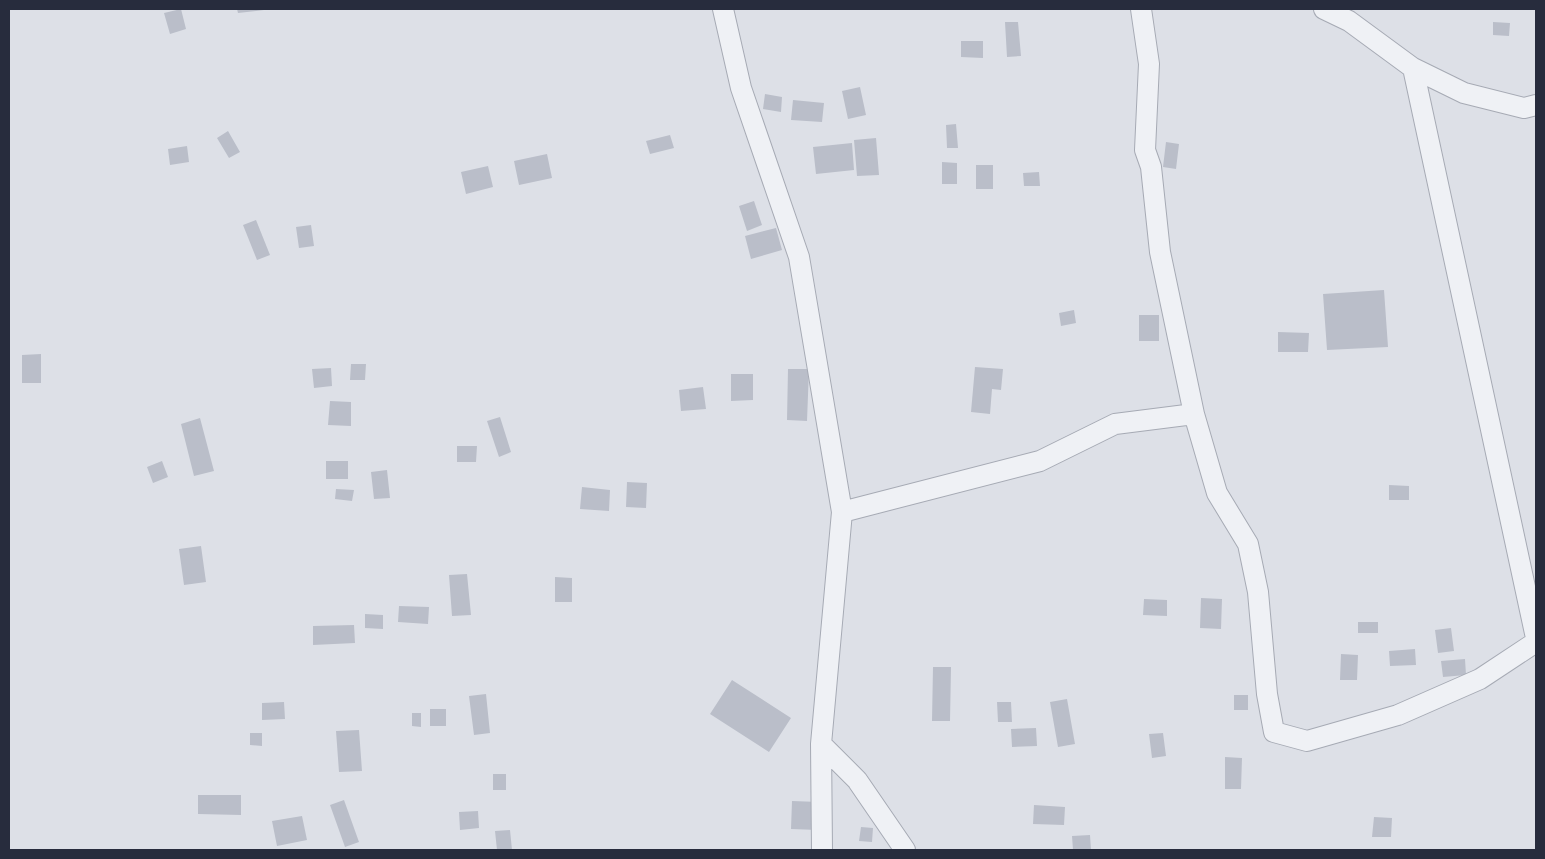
<svg xmlns="http://www.w3.org/2000/svg" width="1545" height="859" viewBox="0 0 1545 859" font-family="Raleway,sans-serif">
<style>
.building{fill:#babec9}
.lines{fill:none;stroke-linecap:round;stroke-linejoin:round}
.minor-casing{stroke:#a6aab4;stroke-width:22}
.minor{stroke:#eff1f5;stroke-width:20}
</style>
<rect width="100%" height="100%" fill="#dde0e7"/>
<!-- building -->
<path class="building" d="M 181,9 L 186,29 L 170,34 L 164,13 Z
M 237,9 L 264,9 L 264,10 L 238,13 Z
M 1005,22 L 1018,22 L 1021,56 L 1007,57 Z
M 1493,22 L 1510,23 L 1509,36 L 1493,35 Z
M 961,41 L 983,41 L 983,58 L 961,57 Z
M 860,87 L 866,115 L 848,119 L 842,91 Z
M 765,94 L 782,97 L 781,112 L 763,109 Z
M 793,100 L 824,103 L 822,122 L 791,120 Z
M 956,124 L 958,148 L 947,148 L 946,125 Z
M 228,131 L 240,152 L 229,158 L 217,138 Z
M 670,135 L 674,148 L 650,154 L 646,141 Z
M 876,138 L 879,175 L 857,176 L 854,140 Z
M 1166,142 L 1179,144 L 1176,169 L 1163,167 Z
M 852,143 L 854,170 L 816,174 L 813,147 Z
M 187,146 L 189,162 L 170,165 L 168,149 Z
M 547,154 L 552,178 L 519,185 L 514,161 Z
M 942,162 L 957,163 L 957,184 L 942,184 Z
M 976,165 L 993,165 L 993,189 L 976,189 Z
M 488,166 L 493,187 L 466,194 L 461,172 Z
M 1039,172 L 1040,186 L 1024,186 L 1023,173 Z
M 754,201 L 762,225 L 747,231 L 739,206 Z
M 256,220 L 270,255 L 257,260 L 243,225 Z
M 311,225 L 314,246 L 299,248 L 296,227 Z
M 776,228 L 782,250 L 751,259 L 745,236 Z
M 1384,290 L 1388,347 L 1327,350 L 1323,294 Z
M 1074,310 L 1076,323 L 1061,326 L 1059,313 Z
M 1139,315 L 1159,315 L 1159,341 L 1139,341 Z
M 1278,332 L 1309,333 L 1308,352 L 1278,352 Z
M 41,354 L 41,383 L 22,383 L 22,355 Z
M 351,364 L 366,364 L 365,380 L 350,380 Z
M 975,367 L 1003,369 L 1001,390 L 992,389 L 990,414 L 971,412 Z
M 331,368 L 332,386 L 314,388 L 312,369 Z
M 788,369 L 809,369 L 807,421 L 787,420 Z
M 731,374 L 753,374 L 753,400 L 731,401 Z
M 703,387 L 706,409 L 681,411 L 679,390 Z
M 330,401 L 351,402 L 351,426 L 328,425 Z
M 500,417 L 511,452 L 499,457 L 487,421 Z
M 200,418 L 214,471 L 194,476 L 181,424 Z
M 457,446 L 477,446 L 476,462 L 457,462 Z
M 162,461 L 168,477 L 153,483 L 147,467 Z
M 326,461 L 348,461 L 348,479 L 326,479 Z
M 387,470 L 390,498 L 374,499 L 371,472 Z
M 627,482 L 647,483 L 646,508 L 626,507 Z
M 1389,485 L 1409,486 L 1409,500 L 1389,500 Z
M 582,487 L 610,490 L 609,511 L 580,509 Z
M 336,489 L 354,490 L 352,501 L 335,499 Z
M 201,546 L 206,582 L 184,585 L 179,549 Z
M 467,574 L 471,615 L 452,616 L 449,575 Z
M 555,577 L 572,578 L 572,602 L 555,602 Z
M 1201,598 L 1222,599 L 1221,629 L 1200,628 Z
M 1144,599 L 1167,600 L 1167,616 L 1143,615 Z
M 399,606 L 429,607 L 428,624 L 398,622 Z
M 365,614 L 383,615 L 383,629 L 365,628 Z
M 1358,622 L 1378,622 L 1378,633 L 1358,633 Z
M 354,625 L 355,643 L 313,645 L 313,626 Z
M 1451,628 L 1454,651 L 1438,653 L 1435,630 Z
M 1415,649 L 1416,665 L 1390,666 L 1389,651 Z
M 1341,654 L 1358,655 L 1357,680 L 1340,680 Z
M 1465,659 L 1466,675 L 1443,677 L 1441,661 Z
M 933,667 L 951,667 L 950,721 L 932,721 Z
M 732,680 L 791,718 L 769,752 L 710,714 Z
M 486,694 L 490,733 L 474,735 L 469,696 Z
M 1234,695 L 1248,695 L 1248,710 L 1234,710 Z
M 1067,699 L 1075,744 L 1058,747 L 1050,702 Z
M 284,702 L 285,719 L 262,720 L 262,703 Z
M 997,702 L 1011,702 L 1012,722 L 998,722 Z
M 430,709 L 446,709 L 446,726 L 430,726 Z
M 412,713 L 421,713 L 421,727 L 412,726 Z
M 1036,728 L 1037,746 L 1012,747 L 1011,729 Z
M 359,730 L 362,771 L 339,772 L 336,731 Z
M 250,733 L 262,733 L 262,746 L 250,745 Z
M 1163,733 L 1166,756 L 1152,758 L 1149,734 Z
M 1225,757 L 1242,758 L 1241,789 L 1225,789 Z
M 493,774 L 506,774 L 506,790 L 493,790 Z
M 198,795 L 241,795 L 241,815 L 198,814 Z
M 344,800 L 359,842 L 345,847 L 330,805 Z
M 792,801 L 819,802 L 818,830 L 791,829 Z
M 1034,805 L 1065,807 L 1064,825 L 1033,824 Z
M 478,811 L 479,828 L 460,830 L 459,812 Z
M 302,816 L 307,840 L 277,846 L 272,821 Z
M 1374,817 L 1392,818 L 1391,837 L 1372,837 Z
M 861,827 L 873,828 L 872,842 L 859,841 Z
M 510,830 L 512,850 L 497,850 L 495,831 Z
M 1090,835 L 1091,850 L 1073,850 L 1072,836 Z"/>
<g class="lines">
<defs>
<path id="minor" d="M 723,9 L 741,88 L 799,257 L 842,512 L 1040,461 L 1115,424 L 1194,414
M 1141,9 L 1149,64 L 1145,150 L 1151,167 L 1160,252 L 1194,414 L 1217,493 L 1248,544 L 1258,592 L 1267,694 L 1274,732 L 1307,741 L 1398,715 L 1480,679 L 1536,642
M 1324,9 L 1349,21 L 1413,68 L 1464,93 L 1524,108 L 1536,105
M 1413,68 L 1536,638
M 821,744 L 857,780 L 905,850
M 822,850 L 821,744 L 842,512"/>
</defs>
<!-- minor casing -->
<use href="#minor" class="minor-casing"/>
<!-- minor -->
<use href="#minor" class="minor"/>
</g>
<!-- border -->
<rect width="1545" height="859" fill="none" stroke="#272c3d" stroke-width="20"/>
</svg>
